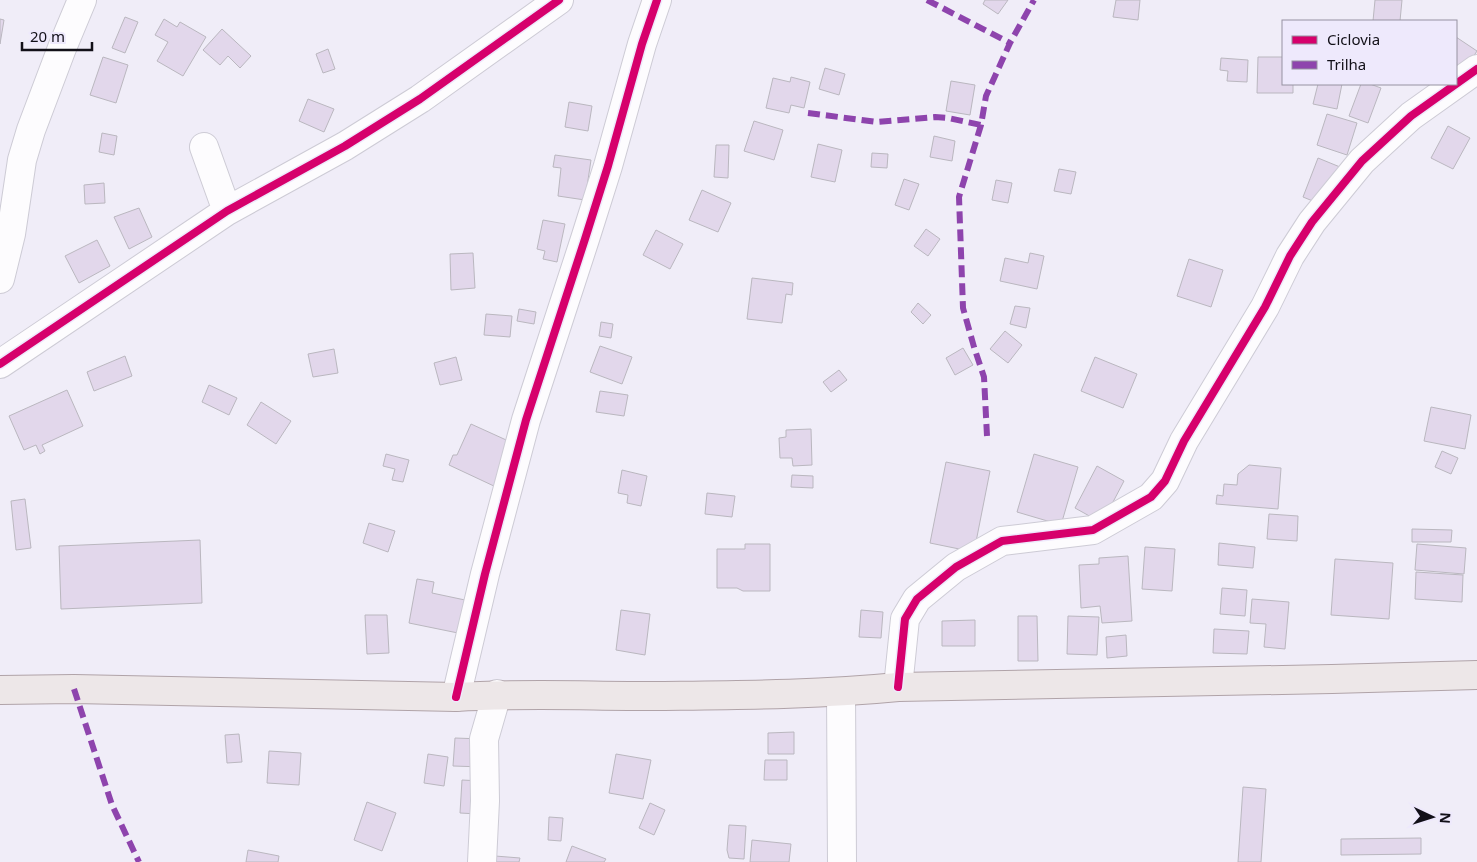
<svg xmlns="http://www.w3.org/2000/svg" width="1477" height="862" viewBox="0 0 1477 862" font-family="'Noto Sans',sans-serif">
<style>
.building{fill:#e2d7eb;stroke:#bab7bf}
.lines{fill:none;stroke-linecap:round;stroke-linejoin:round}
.street-casing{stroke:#cdcbd5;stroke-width:30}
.primary-casing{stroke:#b0a3a8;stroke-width:30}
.street{stroke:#fdfcfe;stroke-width:28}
.primary{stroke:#ede7e8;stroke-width:28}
.quiet{stroke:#8e44ad;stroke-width:6;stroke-dasharray:12 6;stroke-linecap:butt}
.cycleway-casing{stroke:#eee9fc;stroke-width:11}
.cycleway{stroke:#d6006c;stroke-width:8}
</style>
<rect width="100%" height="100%" fill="#f0edf8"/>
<!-- building -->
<path class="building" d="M 985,0 L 1008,0 L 998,14 L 983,4 Z
M 1116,0 L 1140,0 L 1138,20 L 1113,17 Z
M 1375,0 L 1402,0 L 1400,21 L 1373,21 Z
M 125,17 L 138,22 L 125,53 L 112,48 Z
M 0,19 L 4,20 L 0,44 Z
M 164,19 L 177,27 L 180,22 L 206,37 L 183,76 L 157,61 L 168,42 L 155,35 Z
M 222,29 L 251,56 L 240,68 L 228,56 L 220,65 L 203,50 Z
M 1456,37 L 1477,51 L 1462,74 L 1456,70 Z
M 328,49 L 335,69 L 323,73 L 316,54 Z
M 103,57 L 128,65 L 116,103 L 90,95 Z
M 1258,57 L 1283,57 L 1283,84 L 1293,84 L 1293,93 L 1257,93 Z
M 1221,58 L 1248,60 L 1247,82 L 1227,81 L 1228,71 L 1220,70 Z
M 825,68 L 845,74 L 839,95 L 819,89 Z
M 791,77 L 810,82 L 804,108 L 791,105 L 789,113 L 766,108 L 773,78 L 790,82 Z
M 951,81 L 975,85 L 970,115 L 946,111 Z
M 1318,84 L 1342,84 L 1337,109 L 1313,104 Z
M 1361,84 L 1370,84 L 1381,88 L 1368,123 L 1349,116 Z
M 308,99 L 334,109 L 324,132 L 299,121 Z
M 569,102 L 592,106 L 588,131 L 565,127 Z
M 1327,114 L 1357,123 L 1347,155 L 1317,145 Z
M 754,121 L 783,130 L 774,160 L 744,151 Z
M 1448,126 L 1470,138 L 1453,169 L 1431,158 Z
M 102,133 L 117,136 L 114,155 L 99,152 Z
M 934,136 L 955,141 L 952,161 L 930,157 Z
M 818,144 L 842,150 L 835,182 L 811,177 Z
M 716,145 L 729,145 L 728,178 L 714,177 Z
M 872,153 L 888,154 L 887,168 L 871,167 Z
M 555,155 L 591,160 L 585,200 L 558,196 L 561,168 L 553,167 Z
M 1318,158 L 1340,167 L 1325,206 L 1303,197 Z
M 1059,169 L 1076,172 L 1071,194 L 1054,191 Z
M 904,179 L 919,184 L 909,210 L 895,205 Z
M 996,180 L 1012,183 L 1008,203 L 992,200 Z
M 104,183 L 105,203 L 85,204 L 84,185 Z
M 702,190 L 731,203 L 718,232 L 689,220 Z
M 139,208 L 152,237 L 129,249 L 114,217 Z
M 543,220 L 565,224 L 557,262 L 543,259 L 545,251 L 537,249 Z
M 926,229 L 940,239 L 928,256 L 914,246 Z
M 656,230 L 683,244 L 670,269 L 643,255 Z
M 97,240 L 110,266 L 79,283 L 65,256 Z
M 473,253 L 475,288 L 451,290 L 450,254 Z
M 1030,253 L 1044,256 L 1037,289 L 1000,281 L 1005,258 L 1028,263 Z
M 1189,259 L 1223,270 L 1211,307 L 1177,296 Z
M 752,278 L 793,283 L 792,295 L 786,294 L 782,323 L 747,319 Z
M 918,303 L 931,315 L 923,324 L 911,312 Z
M 1015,306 L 1030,308 L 1026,328 L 1010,324 Z
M 519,309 L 536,312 L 534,324 L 517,321 Z
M 486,314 L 512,316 L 510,337 L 484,335 Z
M 601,322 L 613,324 L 611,338 L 599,336 Z
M 1005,331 L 1022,345 L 1008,363 L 990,349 Z
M 600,346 L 632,357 L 622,384 L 590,372 Z
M 963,348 L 973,365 L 955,375 L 946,358 Z
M 334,349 L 338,373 L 313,377 L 308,354 Z
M 125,356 L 132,376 L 94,391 L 87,372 Z
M 456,357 L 462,380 L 440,385 L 434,363 Z
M 1095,357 L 1137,374 L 1123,408 L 1081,391 Z
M 839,370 L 847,380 L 831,392 L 823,382 Z
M 209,385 L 237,398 L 229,415 L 202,402 Z
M 67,390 L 83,426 L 42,445 L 45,451 L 40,454 L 36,445 L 24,450 L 9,416 Z
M 600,391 L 628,395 L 624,416 L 596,412 Z
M 261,402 L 291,421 L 276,444 L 247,425 Z
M 1431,407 L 1471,415 L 1465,449 L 1424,441 Z
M 471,424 L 515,444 L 496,487 L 449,465 L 453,455 L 457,455 Z
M 811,429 L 812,465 L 793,466 L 792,458 L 780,458 L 779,438 L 786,437 L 786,430 Z
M 1442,451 L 1458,458 L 1451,474 L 1435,467 Z
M 386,454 L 409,460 L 403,482 L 392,480 L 395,469 L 383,466 Z
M 1034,454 L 1078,467 L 1061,525 L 1017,512 Z
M 946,462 L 990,471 L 974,552 L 930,543 Z
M 1249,465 L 1281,468 L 1278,509 L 1216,504 L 1217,495 L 1223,496 L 1224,484 L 1237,485 L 1238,474 Z
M 1097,466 L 1124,481 L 1102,523 L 1075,508 Z
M 622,470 L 647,476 L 641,506 L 627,503 L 628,495 L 618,493 Z
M 792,475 L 813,476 L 813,488 L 791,487 Z
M 707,493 L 735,496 L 732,517 L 705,514 Z
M 25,499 L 31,548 L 16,550 L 11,501 Z
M 1269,514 L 1298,516 L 1297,541 L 1267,539 Z
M 369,523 L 395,531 L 388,552 L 363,543 Z
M 1412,529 L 1452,530 L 1451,542 L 1412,542 Z
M 200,540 L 202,603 L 61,609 L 59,546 Z
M 1219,543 L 1255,547 L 1253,568 L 1218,565 Z
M 745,544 L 770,544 L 770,591 L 743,591 L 737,588 L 717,588 L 717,549 L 745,549 Z
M 1417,544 L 1466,548 L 1464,574 L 1415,570 Z
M 1145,547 L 1175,549 L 1172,591 L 1142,589 Z
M 1128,556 L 1132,621 L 1102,623 L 1100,606 L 1081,608 L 1079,565 L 1099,564 L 1099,558 Z
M 1335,559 L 1393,563 L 1389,619 L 1331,615 Z
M 1416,572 L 1463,575 L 1462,602 L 1415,599 Z
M 417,579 L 434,582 L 432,593 L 465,600 L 458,633 L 409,623 Z
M 1222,588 L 1247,590 L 1245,616 L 1220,614 Z
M 1252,599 L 1289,602 L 1285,649 L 1264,647 L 1266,624 L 1250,623 Z
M 621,610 L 650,614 L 645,655 L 616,650 Z
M 861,610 L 883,612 L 881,638 L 859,637 Z
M 365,615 L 387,615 L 389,653 L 367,654 Z
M 1018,616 L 1037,616 L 1038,661 L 1018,661 Z
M 1068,616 L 1099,617 L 1097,655 L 1067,654 Z
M 975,620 L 975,646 L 942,646 L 942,621 Z
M 1214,629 L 1249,631 L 1247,654 L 1213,653 Z
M 1126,635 L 1127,656 L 1107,658 L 1106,637 Z
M 794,732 L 794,754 L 768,754 L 768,733 Z
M 239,734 L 242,762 L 227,763 L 225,735 Z
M 455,738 L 482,739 L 483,767 L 453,766 Z
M 269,751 L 301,753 L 299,785 L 267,783 Z
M 428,754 L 448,757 L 444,786 L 424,783 Z
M 616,754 L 651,760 L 643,799 L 609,793 Z
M 765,760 L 787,760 L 787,780 L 764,780 Z
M 462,780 L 481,781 L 478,814 L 460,813 Z
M 1243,787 L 1266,789 L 1261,862 L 1238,862 Z
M 367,802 L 396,813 L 382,851 L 354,840 Z
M 650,803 L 665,810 L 654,835 L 639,828 Z
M 549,817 L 563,818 L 561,841 L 548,840 Z
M 729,825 L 746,826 L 744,859 L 729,858 L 727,850 Z
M 1421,838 L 1421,854 L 1341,855 L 1341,839 Z
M 752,840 L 791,844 L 789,862 L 750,862 Z
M 572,846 L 606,859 L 604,862 L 566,862 Z
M 248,850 L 279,856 L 278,862 L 246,862 Z
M 495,856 L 520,858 L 519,862 L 495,862 Z"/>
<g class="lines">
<defs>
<path id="street" d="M 204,147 L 227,211
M 0,279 L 11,234 L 22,160 L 31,130 L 62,48 L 82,0
M 0,364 L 227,211 L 345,146 L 420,99 L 559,0
M 898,687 L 905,619 L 917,599 L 956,567 L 1002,541 L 1093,530 L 1151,497 L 1165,481 L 1184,441 L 1265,307 L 1290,256 L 1312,222 L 1362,161 L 1411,116 L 1477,69
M 841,692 L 842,862
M 456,697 L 485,574 L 526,420 L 585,239 L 608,166 L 642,44 L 657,0
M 482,862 L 485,801 L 484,739 L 497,694"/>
<path id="primary" d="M 0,690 L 74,689 L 456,697 C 521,693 587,696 653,696 C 734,695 817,695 898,687 L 1332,679 L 1477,675"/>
</defs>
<!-- street casing -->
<use href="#street" class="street-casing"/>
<!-- primary casing -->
<use href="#primary" class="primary-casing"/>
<!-- street -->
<use href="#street" class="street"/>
<!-- primary -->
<use href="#primary" class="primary"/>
<!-- quiet -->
<path class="quiet" d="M 927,0 L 1010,43
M 808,113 L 877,122 L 935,117 L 948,118 L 981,125
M 987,436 L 984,377 L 974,347 L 963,308 L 959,197 L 981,125 L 986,96 L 1010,43 L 1034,0
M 74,689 L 112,805 L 139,862"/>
<defs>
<path id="cycleway" d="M 0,364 L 227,211 L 345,146 L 420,99 L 559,0
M 898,687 L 905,619 L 917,599 L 956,567 L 1002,541 L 1093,530 L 1151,497 L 1165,481 L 1184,441 L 1265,307 L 1290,256 L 1312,222 L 1362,161 L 1411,116 L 1477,69
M 456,697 L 485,574 L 526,420 L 585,239 L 608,166 L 642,44 L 657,0"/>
</defs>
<!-- cycleway casing -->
<use href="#cycleway" class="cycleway-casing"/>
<!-- cycleway -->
<use href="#cycleway" class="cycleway"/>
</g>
<!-- legend -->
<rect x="1282" y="20" width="175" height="65" fill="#eee9fc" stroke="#9692a1"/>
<rect x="1292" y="36" width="25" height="8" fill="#d6006c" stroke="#9692a1"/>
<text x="1327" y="45" font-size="15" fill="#121018">Ciclovia</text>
<rect x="1292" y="61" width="25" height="8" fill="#8e44ad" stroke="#9692a1"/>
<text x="1327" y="70" font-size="15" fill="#121018">Trilha</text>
<!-- north arrow -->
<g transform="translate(1432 817) rotate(94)" stroke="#eee9fc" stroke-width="4" paint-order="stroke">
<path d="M0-4L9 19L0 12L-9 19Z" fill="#121018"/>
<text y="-8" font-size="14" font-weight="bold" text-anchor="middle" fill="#121018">N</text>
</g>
<!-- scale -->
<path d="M22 42v8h70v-8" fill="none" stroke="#121018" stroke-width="2.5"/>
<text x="30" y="42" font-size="15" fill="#121018" stroke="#eee9fc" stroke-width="4" paint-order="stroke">20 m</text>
</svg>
